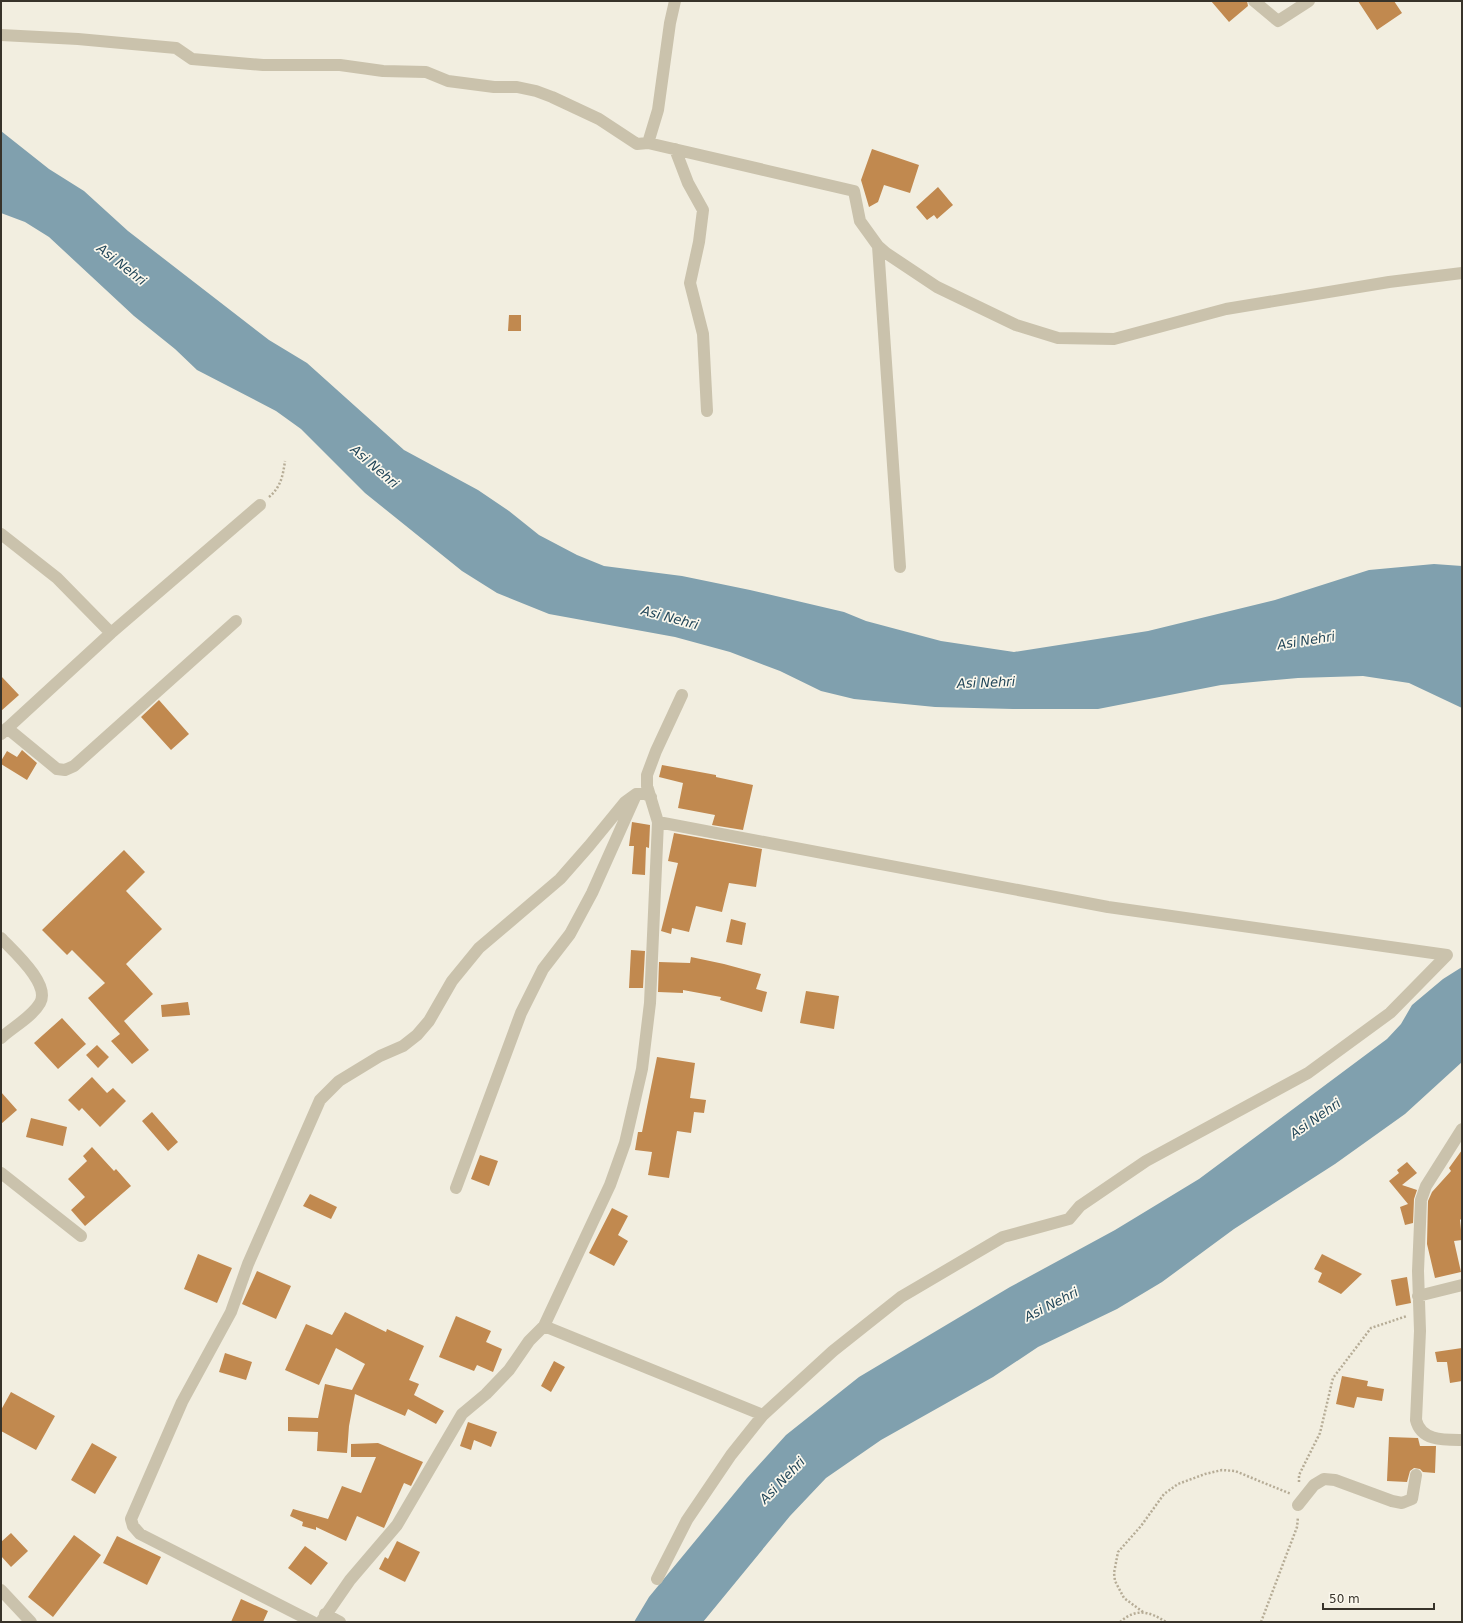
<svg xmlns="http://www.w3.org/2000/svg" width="1463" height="1623" viewBox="0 0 1463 1623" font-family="'DejaVu Sans',sans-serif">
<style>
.water{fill:#80a0ae}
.building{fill:#c1894f}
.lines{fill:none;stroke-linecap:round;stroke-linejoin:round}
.path{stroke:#b6ac96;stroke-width:2.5;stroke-dasharray:2 2;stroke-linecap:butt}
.street{stroke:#cac2ac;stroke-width:12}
.labels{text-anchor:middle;stroke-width:3.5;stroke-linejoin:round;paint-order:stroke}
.water-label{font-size:13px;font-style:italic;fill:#214659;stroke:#faf7ec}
</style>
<rect width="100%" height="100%" fill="#f2eee0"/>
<!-- water -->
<path class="water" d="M 1,131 L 49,169 L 84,191 L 128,231 L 269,340 L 307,363 L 404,450 L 478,490 L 509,511 L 539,535 L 577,555 L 604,566 L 682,576 L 750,590 L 844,612 L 866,621 L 941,641 L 1014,652 L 1148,631 L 1275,600 L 1369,570 L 1434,564 L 1462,566 L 1462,708 L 1409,683 L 1363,676 L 1298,678 L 1221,685 L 1098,709 L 1013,709 L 935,707 L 854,699 L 821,691 L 780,671 L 730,652 L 675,637 L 549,614 L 497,593 L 462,571 L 365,493 L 301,429 L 276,411 L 197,370 L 175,349 L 134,316 L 49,237 L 25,222 L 1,213 Z
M 1462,967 L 1462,1062 L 1405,1114 L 1335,1164 L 1234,1229 L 1162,1282 L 1117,1309 L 1038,1347 L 993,1377 L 881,1440 L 826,1478 L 790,1516 L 703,1622 L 634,1622 L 649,1597 L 747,1478 L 786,1435 L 859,1377 L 1010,1287 L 1115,1230 L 1199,1179 L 1387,1039 L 1401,1024 L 1412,1005 L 1443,979 Z"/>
<!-- building -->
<path class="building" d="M 1211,1 L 1247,1 L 1248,6 L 1229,22 Z
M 1358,1 L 1394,1 L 1402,13 L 1377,30 Z
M 872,149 L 919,165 L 910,193 L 884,185 L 878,202 L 869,207 L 861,180 Z
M 938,187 L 953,205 L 937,219 L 934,215 L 927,220 L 916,207 Z
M 509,315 L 521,315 L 521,331 L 508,331 Z
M 1,676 L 19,695 L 1,711 Z
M 159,700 L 189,734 L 171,750 L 141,717 Z
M 22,750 L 37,763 L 27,780 L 1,764 L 1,761 L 7,751 L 17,757 Z
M 662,765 L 716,775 L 716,777 L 753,785 L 743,830 L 712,825 L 715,815 L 678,808 L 683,783 L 659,777 Z
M 632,822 L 650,825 L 649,848 L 646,847 L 645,875 L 632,874 L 634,846 L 629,846 Z
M 674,833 L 762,849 L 756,887 L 729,883 L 722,912 L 696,906 L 689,932 L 672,928 L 671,934 L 661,931 L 678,863 L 668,861 Z
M 124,850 L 145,872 L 126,891 L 162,929 L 126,964 L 153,994 L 124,1021 L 149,1050 L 132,1064 L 111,1041 L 120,1034 L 88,998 L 105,983 L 72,950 L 67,955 L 42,930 Z
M 731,919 L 746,923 L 742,945 L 726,942 Z
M 631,950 L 645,951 L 643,988 L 629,988 Z
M 691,957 L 724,964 L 761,974 L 756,989 L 767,992 L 762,1012 L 720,1000 L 721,997 L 683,990 L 683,993 L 658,992 L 659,962 L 690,963 Z
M 806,991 L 839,996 L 834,1029 L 800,1023 Z
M 188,1002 L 190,1015 L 162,1017 L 161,1005 Z
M 62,1018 L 86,1044 L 58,1069 L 34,1043 Z
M 97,1045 L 109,1057 L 98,1068 L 86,1055 Z
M 657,1057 L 695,1063 L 690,1098 L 706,1100 L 704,1113 L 694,1112 L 691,1133 L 677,1131 L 669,1178 L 648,1175 L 652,1152 L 635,1150 L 638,1132 L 642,1132 Z
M 92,1077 L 107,1093 L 113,1088 L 126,1101 L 100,1127 L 82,1108 L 79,1111 L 68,1100 Z
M 1,1092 L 17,1110 L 1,1124 Z
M 152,1112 L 178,1142 L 168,1151 L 142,1121 Z
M 31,1118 L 67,1127 L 63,1146 L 26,1137 Z
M 92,1147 L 114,1171 L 116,1169 L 131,1186 L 85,1226 L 71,1210 L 85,1197 L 68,1179 L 87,1161 L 83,1156 Z
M 1462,1150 L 1462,1218 L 1460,1220 L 1462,1240 L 1454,1241 L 1461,1272 L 1435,1278 L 1427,1244 L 1428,1201 L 1432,1192 L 1451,1171 L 1449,1168 Z
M 480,1155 L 498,1161 L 489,1186 L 471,1179 Z
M 1407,1162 L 1417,1173 L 1402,1185 L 1417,1190 L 1414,1199 L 1413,1223 L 1405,1225 L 1400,1207 L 1408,1204 L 1389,1181 L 1399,1173 L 1397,1170 Z
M 310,1194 L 337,1207 L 331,1219 L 303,1206 Z
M 612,1208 L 628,1216 L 618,1235 L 628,1241 L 614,1266 L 589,1253 Z
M 198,1254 L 232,1268 L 217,1303 L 184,1289 Z
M 1322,1254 L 1362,1274 L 1341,1294 L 1318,1282 L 1322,1273 L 1314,1269 Z
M 257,1271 L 291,1286 L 276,1319 L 242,1304 Z
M 1407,1277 L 1411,1303 L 1396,1306 L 1391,1280 Z
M 345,1312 L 386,1332 L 387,1329 L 424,1346 L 409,1380 L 419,1384 L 414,1395 L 444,1411 L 436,1424 L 408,1409 L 405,1416 L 355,1394 L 349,1426 L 347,1453 L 317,1451 L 318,1432 L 288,1431 L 288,1417 L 318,1418 L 325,1384 L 352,1390 L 365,1364 L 336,1348 L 319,1385 L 285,1370 L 306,1324 L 332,1335 Z
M 456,1316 L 491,1331 L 486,1342 L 502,1349 L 493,1372 L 477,1365 L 474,1371 L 439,1357 Z
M 1462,1348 L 1462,1381 L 1450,1383 L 1447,1362 L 1437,1362 L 1435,1352 Z
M 225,1353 L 252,1362 L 246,1380 L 219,1372 Z
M 554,1361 L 565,1367 L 551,1392 L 541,1386 Z
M 1342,1376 L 1368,1381 L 1367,1386 L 1384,1389 L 1382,1401 L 1357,1397 L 1354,1408 L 1336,1404 Z
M 11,1392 L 55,1416 L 36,1450 L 1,1431 L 1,1410 Z
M 468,1422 L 497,1432 L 491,1447 L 474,1440 L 471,1450 L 460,1446 Z
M 1389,1437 L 1418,1438 L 1420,1446 L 1436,1446 L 1435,1473 L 1423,1472 L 1420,1469 L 1414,1468 L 1410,1471 L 1407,1482 L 1387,1481 Z
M 92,1443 L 117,1457 L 95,1494 L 71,1480 Z
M 378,1443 L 423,1462 L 411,1486 L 404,1483 L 384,1528 L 357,1516 L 346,1541 L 316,1527 L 316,1530 L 302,1526 L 303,1522 L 290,1516 L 293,1509 L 328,1519 L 342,1486 L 361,1493 L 376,1457 L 351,1457 L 351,1444 Z
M 11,1533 L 28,1551 L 11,1567 L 1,1556 L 1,1542 Z
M 74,1535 L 101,1555 L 53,1617 L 28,1597 Z
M 117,1536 L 161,1557 L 147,1585 L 103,1563 Z
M 397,1541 L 420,1552 L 405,1582 L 379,1569 L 385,1557 L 388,1559 Z
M 305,1546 L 328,1563 L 311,1585 L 288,1568 Z
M 241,1599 L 268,1611 L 263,1622 L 231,1622 Z"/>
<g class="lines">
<!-- path -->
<path class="path" d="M 269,497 C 281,487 283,475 285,461
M 1299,1482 L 1299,1475 L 1320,1433 L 1333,1378 L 1371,1328 L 1407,1316
M 1143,1612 L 1124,1598 L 1115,1581 L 1114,1573 L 1118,1552 L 1141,1526 L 1164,1494 L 1178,1484 L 1205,1474 L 1222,1470 L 1235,1471 L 1291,1494
M 1120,1622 C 1136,1608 1149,1611 1166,1622
M 1261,1622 L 1297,1527 L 1298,1517"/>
<!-- street -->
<path class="street" d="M 1254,1 L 1278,21 L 1309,1
M 1,35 L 78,39 L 176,48 L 192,59 L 263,65 L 340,65 L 383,71 L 426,72 L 448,81 L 494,87 L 517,87 L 536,91 L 552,97 L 599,119 L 637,144 L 648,143 L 658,110 L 670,23 L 675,1
M 648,143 L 854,191 L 860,221 L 878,246 L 886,253 L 937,287 L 1016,325 L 1058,338 L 1114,339 L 1226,309 L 1389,282 L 1462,273
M 675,149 L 688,183 L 703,210 L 699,242 L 690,283 L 703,334 L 707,411
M 878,246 L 900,567
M 1,534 L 57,578 L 111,633
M 7,728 L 57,769 L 65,770 L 74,766 L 236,621
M 1,734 L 111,633 L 260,505
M 1,938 C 13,951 51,984 40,1003 C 32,1017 13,1027 1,1038
M 1462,1129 L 1426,1186 L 1421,1200 L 1418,1271 L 1420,1331 L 1416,1420 C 1421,1441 1444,1440 1462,1440
M 1,1173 L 81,1236
M 456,1188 L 521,1013 L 543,969 L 570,934 L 592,893 L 635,797
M 1418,1296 L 1462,1285
M 544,1326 L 763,1415 L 833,1351 L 901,1297 L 1003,1237 L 1069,1219 L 1080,1206 L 1146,1161 L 1308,1073 L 1390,1013 L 1447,955 L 1108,907 L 658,822
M 1298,1505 L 1314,1485 L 1324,1479 L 1335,1480 L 1392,1501 L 1402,1503 L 1412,1499 L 1416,1475
M 657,1579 L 687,1520 L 731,1455 L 763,1415
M 1,1590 L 31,1622
M 325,1614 L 340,1622
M 313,1622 L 140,1534 L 133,1526 L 131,1519 L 182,1402 L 231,1312 L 248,1264 L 320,1100 L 339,1081 L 380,1056 L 403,1046 L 417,1035 L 429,1021 L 452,981 L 479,948 L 560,879 L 589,846 L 625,802 L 636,794 L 645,794 L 651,797
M 321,1622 L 350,1580 L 397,1525 L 462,1414 L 486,1394 L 509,1370 L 529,1341 L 544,1326 L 610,1185 L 625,1143 L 642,1069 L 650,1003 L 658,822 L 647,786 L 647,775 L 656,751 L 682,695"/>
</g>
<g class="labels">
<!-- water labels -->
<g class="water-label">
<text transform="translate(122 264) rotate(38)" y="5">Asi Nehri</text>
<text transform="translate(375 466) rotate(41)" y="5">Asi Nehri</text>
<text transform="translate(670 617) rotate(15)" y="5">Asi Nehri</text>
<text transform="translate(1306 640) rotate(-9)" y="5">Asi Nehri</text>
<text transform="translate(986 682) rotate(-2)" y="5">Asi Nehri</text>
<text transform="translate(1315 1118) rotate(-35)" y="5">Asi Nehri</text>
<text transform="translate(1051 1304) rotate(-27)" y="5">Asi Nehri</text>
<text transform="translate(782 1480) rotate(-46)" y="5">Asi Nehri</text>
</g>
</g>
<!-- border -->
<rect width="1463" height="1623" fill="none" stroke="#38332a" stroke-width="4"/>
<!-- scale -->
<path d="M1323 1603v6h111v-6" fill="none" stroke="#38332a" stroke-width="2"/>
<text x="1329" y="1603" font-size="12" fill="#38332a" stroke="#faf7ec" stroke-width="3" paint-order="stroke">50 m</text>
</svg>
